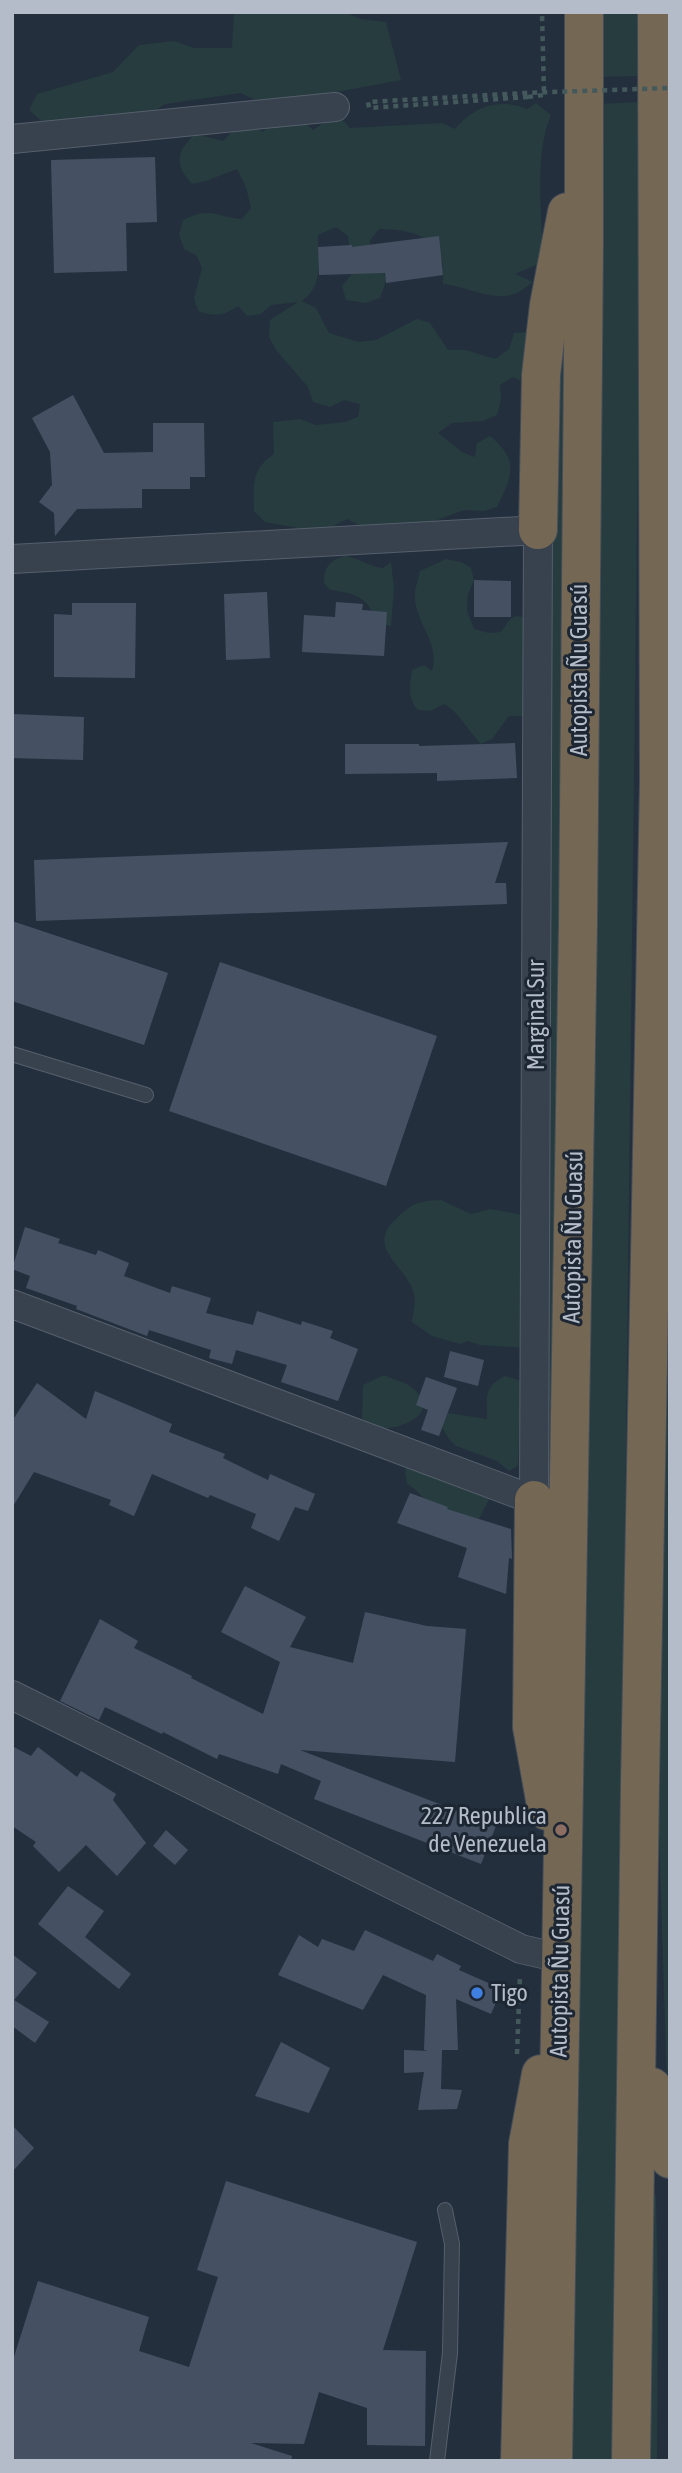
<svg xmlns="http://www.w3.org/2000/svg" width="682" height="2473" viewBox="0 0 682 2473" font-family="'Asap Condensed',sans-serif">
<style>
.green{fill:#263c3f}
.building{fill:#455162}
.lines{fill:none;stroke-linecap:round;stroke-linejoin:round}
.service-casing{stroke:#565f6c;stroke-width:16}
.minor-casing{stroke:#565f6c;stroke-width:30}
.motorway-casing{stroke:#434c59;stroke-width:40}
.path{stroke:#44595c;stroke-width:4.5;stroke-dasharray:5 5;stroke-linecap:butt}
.service{stroke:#38414e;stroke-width:14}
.minor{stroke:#38414e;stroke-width:28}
.motorway{stroke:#746855;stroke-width:38}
.path-bridge{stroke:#44595c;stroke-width:4.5;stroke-dasharray:5 5;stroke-linecap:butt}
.education-dot{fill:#8d6e63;stroke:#1d2633;stroke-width:2.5}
.shop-dot{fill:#3f7fe0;stroke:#1d2633;stroke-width:2.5}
.labels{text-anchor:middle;stroke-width:6;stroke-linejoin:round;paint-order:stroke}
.street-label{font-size:24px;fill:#b4bcc9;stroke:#1d2633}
.poi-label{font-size:24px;fill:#b4bcc9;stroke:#1d2633;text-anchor:end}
</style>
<rect width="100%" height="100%" fill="#242f3e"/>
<!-- green -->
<path class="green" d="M 234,12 L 344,12 L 361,19 L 386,22 L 401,80 L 331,93 L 281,112 L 294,113 L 313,130 L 325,122 L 340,117 L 350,128 L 442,123 L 455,129 C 474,106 499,98 527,109 L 536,103 L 551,115 C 534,153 542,219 543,262 L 515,274 L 533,282 C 527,286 521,292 514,294 C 494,302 465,286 443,284 C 443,276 444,264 441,257 C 433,233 400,229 379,229 L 370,240 L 371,258 C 388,274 388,277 380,298 L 365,303 L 346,300 L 342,286 L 352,274 L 348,236 L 336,227 L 318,235 C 317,261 325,284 302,301 L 316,308 L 329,333 L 359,342 L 376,340 L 417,319 L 430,323 L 448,350 L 466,350 L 495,359 L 509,349 L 514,333 L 528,332 L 531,386 L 513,377 L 500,385 L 501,400 L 497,415 L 483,421 L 452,423 L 438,433 L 462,452 L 475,457 L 477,443 L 490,436 C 520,460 512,477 497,507 L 484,511 L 464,510 L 432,522 L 377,534 L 347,519 L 332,527 L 315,531 L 265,522 L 254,511 C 254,485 250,470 274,454 L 273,422 L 300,419 L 316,425 L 345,422 L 358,417 L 360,404 L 344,400 L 330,407 L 313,402 L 308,387 L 276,350 L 269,337 L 270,320 L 298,302 L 271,305 L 261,314 L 247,316 L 238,306 C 224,316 215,317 198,311 L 194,298 L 202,268 L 196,255 L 184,249 L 179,234 L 183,220 C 211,206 215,217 242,219 L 251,208 L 246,187 L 237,169 L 206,181 L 192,184 C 174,164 176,152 195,134 L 223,141 L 233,131 L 247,124 L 263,132 L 279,112 L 241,93 L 165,104 L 134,125 L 101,114 L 55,133 L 29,110 L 37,94 L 113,72 L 139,45 L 174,41 L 194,48 L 232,48 Z
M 596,12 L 642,12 L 643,76 L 597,77 Z
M 642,102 L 614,2461 L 568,2461 L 596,104 Z
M 566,291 L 551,1637 L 548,1637 L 551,417 Z
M 345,556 C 359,558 369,567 383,568 L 391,562 L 394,589 L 391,626 L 376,623 C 370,597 354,593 330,590 L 324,583 C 324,567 330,560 345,556 Z
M 446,559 L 461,562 L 471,568 L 474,580 L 468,594 L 467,611 L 474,629 L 489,633 L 501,632 C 513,615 512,613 533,620 L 524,716 L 509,716 L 492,739 L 481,744 C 468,731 460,713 444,704 L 430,711 L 418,710 C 407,698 410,685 412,670 L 424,665 L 432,671 C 440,644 418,626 415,600 C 414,590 418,580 420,571 Z
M 670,961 L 668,2118 L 654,1677 Z
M 441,1200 L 471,1214 L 490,1209 L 518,1214 L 531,1223 L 530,1239 L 520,1274 L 525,1283 L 526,1348 L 480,1345 L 467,1341 L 460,1344 L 432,1336 L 412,1322 C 413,1312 416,1304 414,1294 C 407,1265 363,1248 397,1218 C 413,1202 420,1201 441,1200 Z
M 384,1375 C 392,1379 404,1382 410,1386 C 447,1415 397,1431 372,1429 L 362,1418 L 363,1385 Z
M 505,1376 L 522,1381 L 518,1466 L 509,1471 L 497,1461 L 456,1446 L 449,1439 L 440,1424 L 448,1413 L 487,1419 C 487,1397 483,1387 505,1376 Z
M 407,1462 L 455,1478 L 464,1490 L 496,1486 L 479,1519 C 464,1517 447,1513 434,1506 C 425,1501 418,1490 407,1484 L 405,1473 Z
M 652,2191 L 656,2196 L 658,2302 L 657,2461 L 643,2461 Z"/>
<!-- building -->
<path class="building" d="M 155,157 L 157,222 L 126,223 L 127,271 L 54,273 L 51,160 Z
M 439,236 L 443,275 L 386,283 L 385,273 L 319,275 L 318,247 L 352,245 L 352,247 Z
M 73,395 L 104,453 L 153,452 L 153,423 L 204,423 L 205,477 L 190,477 L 190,489 L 142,489 L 142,508 L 77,509 L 55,536 L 54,513 L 39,502 L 52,485 L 50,452 L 32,418 Z
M 474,580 L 511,581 L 511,617 L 474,617 Z
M 267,592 L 270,658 L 226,660 L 224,594 Z
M 336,602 L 363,604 L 362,610 L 387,612 L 384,656 L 302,652 L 304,615 L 335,617 Z
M 72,603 L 136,603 L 135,678 L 54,677 L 54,614 L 72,615 Z
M 12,714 L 84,717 L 83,760 L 12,758 Z
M 515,743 L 517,778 L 437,781 L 437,773 L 345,774 L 345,744 L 419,744 L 419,746 Z
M 508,842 L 495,883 L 506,883 L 507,904 L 36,921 L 34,860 Z
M 12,921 L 168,973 L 144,1045 L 12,1001 Z
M 220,962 L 437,1036 L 386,1186 L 169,1111 Z
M 25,1227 L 60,1239 L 58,1243 L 96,1255 L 98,1250 L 129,1263 L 124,1276 L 170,1293 L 172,1286 L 211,1298 L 206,1313 L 253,1325 L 257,1311 L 301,1325 L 302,1321 L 333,1331 L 330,1338 L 358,1349 L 338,1401 L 281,1382 L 287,1365 L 236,1350 L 232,1364 L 209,1358 L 211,1350 L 149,1330 L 147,1336 L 76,1309 L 77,1306 L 26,1288 L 30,1276 L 12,1269 Z
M 450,1351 L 484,1360 L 478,1386 L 444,1377 Z
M 426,1377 L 457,1388 L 439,1436 L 421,1430 L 428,1410 L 416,1405 Z
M 37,1383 L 86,1419 L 95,1391 L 172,1424 L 169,1432 L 225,1454 L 223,1458 L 268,1480 L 270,1474 L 315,1494 L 308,1511 L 295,1507 L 279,1541 L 251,1528 L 256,1514 L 210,1495 L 208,1498 L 152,1474 L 134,1516 L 109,1505 L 111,1500 L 34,1472 L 12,1508 L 12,1421 Z
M 410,1493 L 448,1507 L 447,1509 L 511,1529 L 512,1559 L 509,1558 L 506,1594 L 458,1577 L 467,1548 L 397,1523 Z
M 245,1586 L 306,1617 L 290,1647 L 353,1663 L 365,1612 L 427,1626 L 466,1629 L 455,1762 L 300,1750 L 496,1826 L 481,1864 L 314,1799 L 321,1781 L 281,1764 L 278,1774 L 219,1754 L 217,1759 L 163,1732 L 162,1734 L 105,1707 L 99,1720 L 60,1701 L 100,1619 L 138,1641 L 134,1648 L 192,1676 L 191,1678 L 263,1714 L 280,1662 L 221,1632 Z
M 12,1746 L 31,1756 L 38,1747 L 77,1777 L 81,1771 L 116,1794 L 113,1800 L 146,1843 L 117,1876 L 86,1845 L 59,1872 L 33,1846 L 36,1842 L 12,1826 Z
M 166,1830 L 188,1850 L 175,1865 L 153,1846 Z
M 68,1886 L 104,1911 L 85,1937 L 131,1974 L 119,1989 L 38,1924 Z
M 365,1930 L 433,1961 L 437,1954 L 461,1966 L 459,1970 L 502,1989 L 491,2014 L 456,1999 L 458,2050 L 442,2050 L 441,2089 L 462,2090 L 457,2109 L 418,2110 L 424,2072 L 404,2073 L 404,2050 L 428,2051 L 424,2050 L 426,1995 L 383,1975 L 363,2010 L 278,1975 L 299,1935 L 318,1947 L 322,1939 L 354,1951 Z
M 12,1954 L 37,1973 L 14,2000 L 49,2022 L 35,2043 L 12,2026 Z
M 281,2042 L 330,2068 L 309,2113 L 255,2096 Z
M 12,2125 L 34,2148 L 12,2172 Z
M 226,2181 L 417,2242 L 383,2350 L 426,2351 L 425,2446 L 367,2445 L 367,2408 L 319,2392 L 304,2444 L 251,2443 L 292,2456 L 291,2461 L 12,2461 L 12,2363 L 38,2281 L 149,2317 L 139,2351 L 189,2367 L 218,2277 L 197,2270 Z"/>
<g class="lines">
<defs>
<path id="service" d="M 12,1054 L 146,1095
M 437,2461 L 450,2353 L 452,2244 L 445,2210"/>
<path id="minor" d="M 12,139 L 335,107
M 12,559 L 538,530 L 534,1500 L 12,1304
M 12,1695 L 521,1949 L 560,1958"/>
<path id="motorway" d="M 538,530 L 541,375 L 549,305 L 567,212
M 534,1500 L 532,1727 L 547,1811
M 652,2087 L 653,2117 L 670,2159
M 520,2461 L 528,2144 L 541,2074
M 553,2461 L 578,925 L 584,244 L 584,12
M 631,2461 L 640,1783 L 659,782 L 657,12"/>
</defs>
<!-- service casing -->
<use href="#service" class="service-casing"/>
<!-- minor casing -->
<use href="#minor" class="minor-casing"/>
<!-- motorway casing -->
<use href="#motorway" class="motorway-casing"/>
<!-- path -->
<path class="path" d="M 528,97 L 544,95 L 542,12
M 517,2054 L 520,1975"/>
<!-- service -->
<use href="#service" class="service"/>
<!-- minor -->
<use href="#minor" class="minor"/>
<!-- motorway -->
<use href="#motorway" class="motorway"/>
<!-- path-bridge -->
<path class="path-bridge" d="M 528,97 L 369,108 L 368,102 L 524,93 L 670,88"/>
</g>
<!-- markers -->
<circle class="education-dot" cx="561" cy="1830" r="7"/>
<circle class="shop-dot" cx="477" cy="1993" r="7"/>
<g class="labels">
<!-- street labels -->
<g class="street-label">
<text transform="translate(579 670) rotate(-90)" y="8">Autopista Ñu Guasú</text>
<text transform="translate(536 1015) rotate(-90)" y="8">Marginal Sur</text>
<text transform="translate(573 1237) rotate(-89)" y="8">Autopista Ñu Guasú</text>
<text transform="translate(560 1971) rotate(-89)" y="8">Autopista Ñu Guasú</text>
</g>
<!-- poi labels -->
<g class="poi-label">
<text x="547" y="1824">227 Republica<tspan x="547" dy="28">de Venezuela</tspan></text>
<text x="491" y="2001" text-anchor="start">Tigo</text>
</g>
</g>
<!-- border -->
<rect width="682" height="2473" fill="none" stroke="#b4bcc9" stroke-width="28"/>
</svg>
